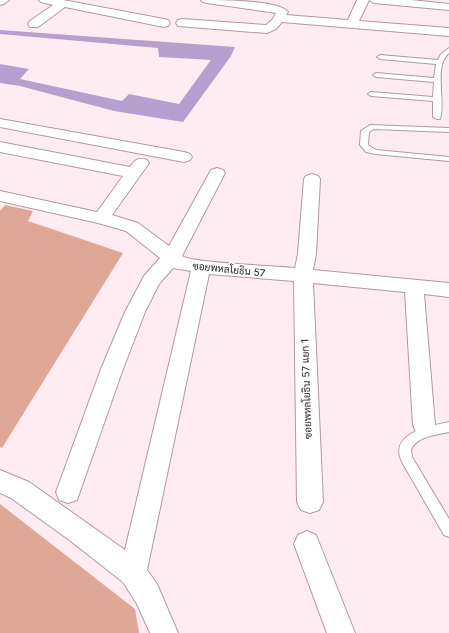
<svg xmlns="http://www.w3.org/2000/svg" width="449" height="633" viewBox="0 0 449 633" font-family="Inter,Sarabun,sans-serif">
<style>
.forest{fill:#dfa796}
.water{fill:#b5a0cf}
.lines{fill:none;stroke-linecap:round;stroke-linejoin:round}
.service-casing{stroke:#b397a2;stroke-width:2}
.minor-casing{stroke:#b397a2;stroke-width:2}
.service{fill:#fff;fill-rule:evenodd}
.minor{fill:#fff;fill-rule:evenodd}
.labels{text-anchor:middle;stroke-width:3;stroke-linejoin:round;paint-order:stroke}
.street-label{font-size:10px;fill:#2a1f24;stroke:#fff}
</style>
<rect width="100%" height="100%" fill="#ffecf3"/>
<!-- forest -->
<path class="forest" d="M 5,205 L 33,211 L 28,221 L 123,253 L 2,448 L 0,447 L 0,211 Z
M 0,504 L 135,609 L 139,633 L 0,633 Z"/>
<!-- water -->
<path class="water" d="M 0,30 L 235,47 L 231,56 L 183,122 L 114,111 L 20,86 L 0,83 L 0,64 L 29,69 L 20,79 L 122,101 L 129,94 L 179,104 L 211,60 L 159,57 L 158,48 L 0,34 Z"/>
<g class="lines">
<defs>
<path id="service" d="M 449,48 L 449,53 C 433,66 446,101 440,119 L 437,119 L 433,117 L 433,101 L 371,96 L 368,94 L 371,92 L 433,97 L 434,82 L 376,77 L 373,75 L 376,73 L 434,78 L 436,64 L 380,59 L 377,57 L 380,55 L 438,60 L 441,54 Z
M 370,125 L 449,128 L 449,132 L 374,129 L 369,132 L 368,145 L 376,150 L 449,157 L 449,161 L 375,154 L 366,152 L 360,145 L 361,131 Z
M 449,422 L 449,432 C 437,435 416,436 411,450 L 412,457 L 449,519 L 449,537 L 444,535 L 402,462 C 388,433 430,426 449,422 Z"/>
<path id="minor" d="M 0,0 L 9,0 L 4,4 L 0,5 Z
M 39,0 L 63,0 L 164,19 L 168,20 L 170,23 L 168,26 L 164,27 L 65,7 L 38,27 L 30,27 L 28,24 L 30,21 L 53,5 L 41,2 Z
M 201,0 C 218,0 279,0 288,12 L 286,15 L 348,20 L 357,0 L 411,0 L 449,4 L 449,10 L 374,3 L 369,0 L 359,21 L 449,28 L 449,36 L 282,22 L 276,29 L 267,33 L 178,26 L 176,23 L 178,20 L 182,19 L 266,25 L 272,20 L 276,13 L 207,3 L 203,2 Z
M 0,119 L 184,152 L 190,154 L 192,157 L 190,160 L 184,162 L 0,127 Z
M 0,142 L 130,167 C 135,160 138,157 147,160 L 149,163 L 112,215 L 138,223 L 169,246 L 211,170 L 217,168 L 223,170 L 225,173 L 182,256 C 192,263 276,266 295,268 L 298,254 L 304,179 L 306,176 L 312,174 L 318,176 L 320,179 L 316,254 L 313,270 L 449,283 L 449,297 L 424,294 L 435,425 L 432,432 L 424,435 L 416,432 L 413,425 L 405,292 L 313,283 L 323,502 L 319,510 L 310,513 L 301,510 L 297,502 L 294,281 L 209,274 L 147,570 L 157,584 L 178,633 L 150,633 L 137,604 L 123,582 L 68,539 L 11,498 L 0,493 L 0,470 L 29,482 L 125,550 L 191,271 L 173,268 L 159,284 L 145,312 L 123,369 L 77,500 L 68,503 L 59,500 L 56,492 L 101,369 L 125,312 L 144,276 L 160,258 L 126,231 L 98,223 L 0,201 L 0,191 L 97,212 L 123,176 L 0,152 Z
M 307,531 L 316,535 L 355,633 L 327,633 L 294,544 L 298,535 Z"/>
</defs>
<!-- service casing -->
<use href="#service" class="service-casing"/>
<!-- minor casing -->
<use href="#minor" class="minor-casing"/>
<!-- service -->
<use href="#service" class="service"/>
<!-- minor -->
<use href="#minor" class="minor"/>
</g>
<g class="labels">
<!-- street labels -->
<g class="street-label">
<text transform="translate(229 269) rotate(6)" y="4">ซอยพหลโยธิน 57</text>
<text transform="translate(306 389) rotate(-92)" y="4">ซอยพหลโยธิน 57 แยก 1</text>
</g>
</g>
</svg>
